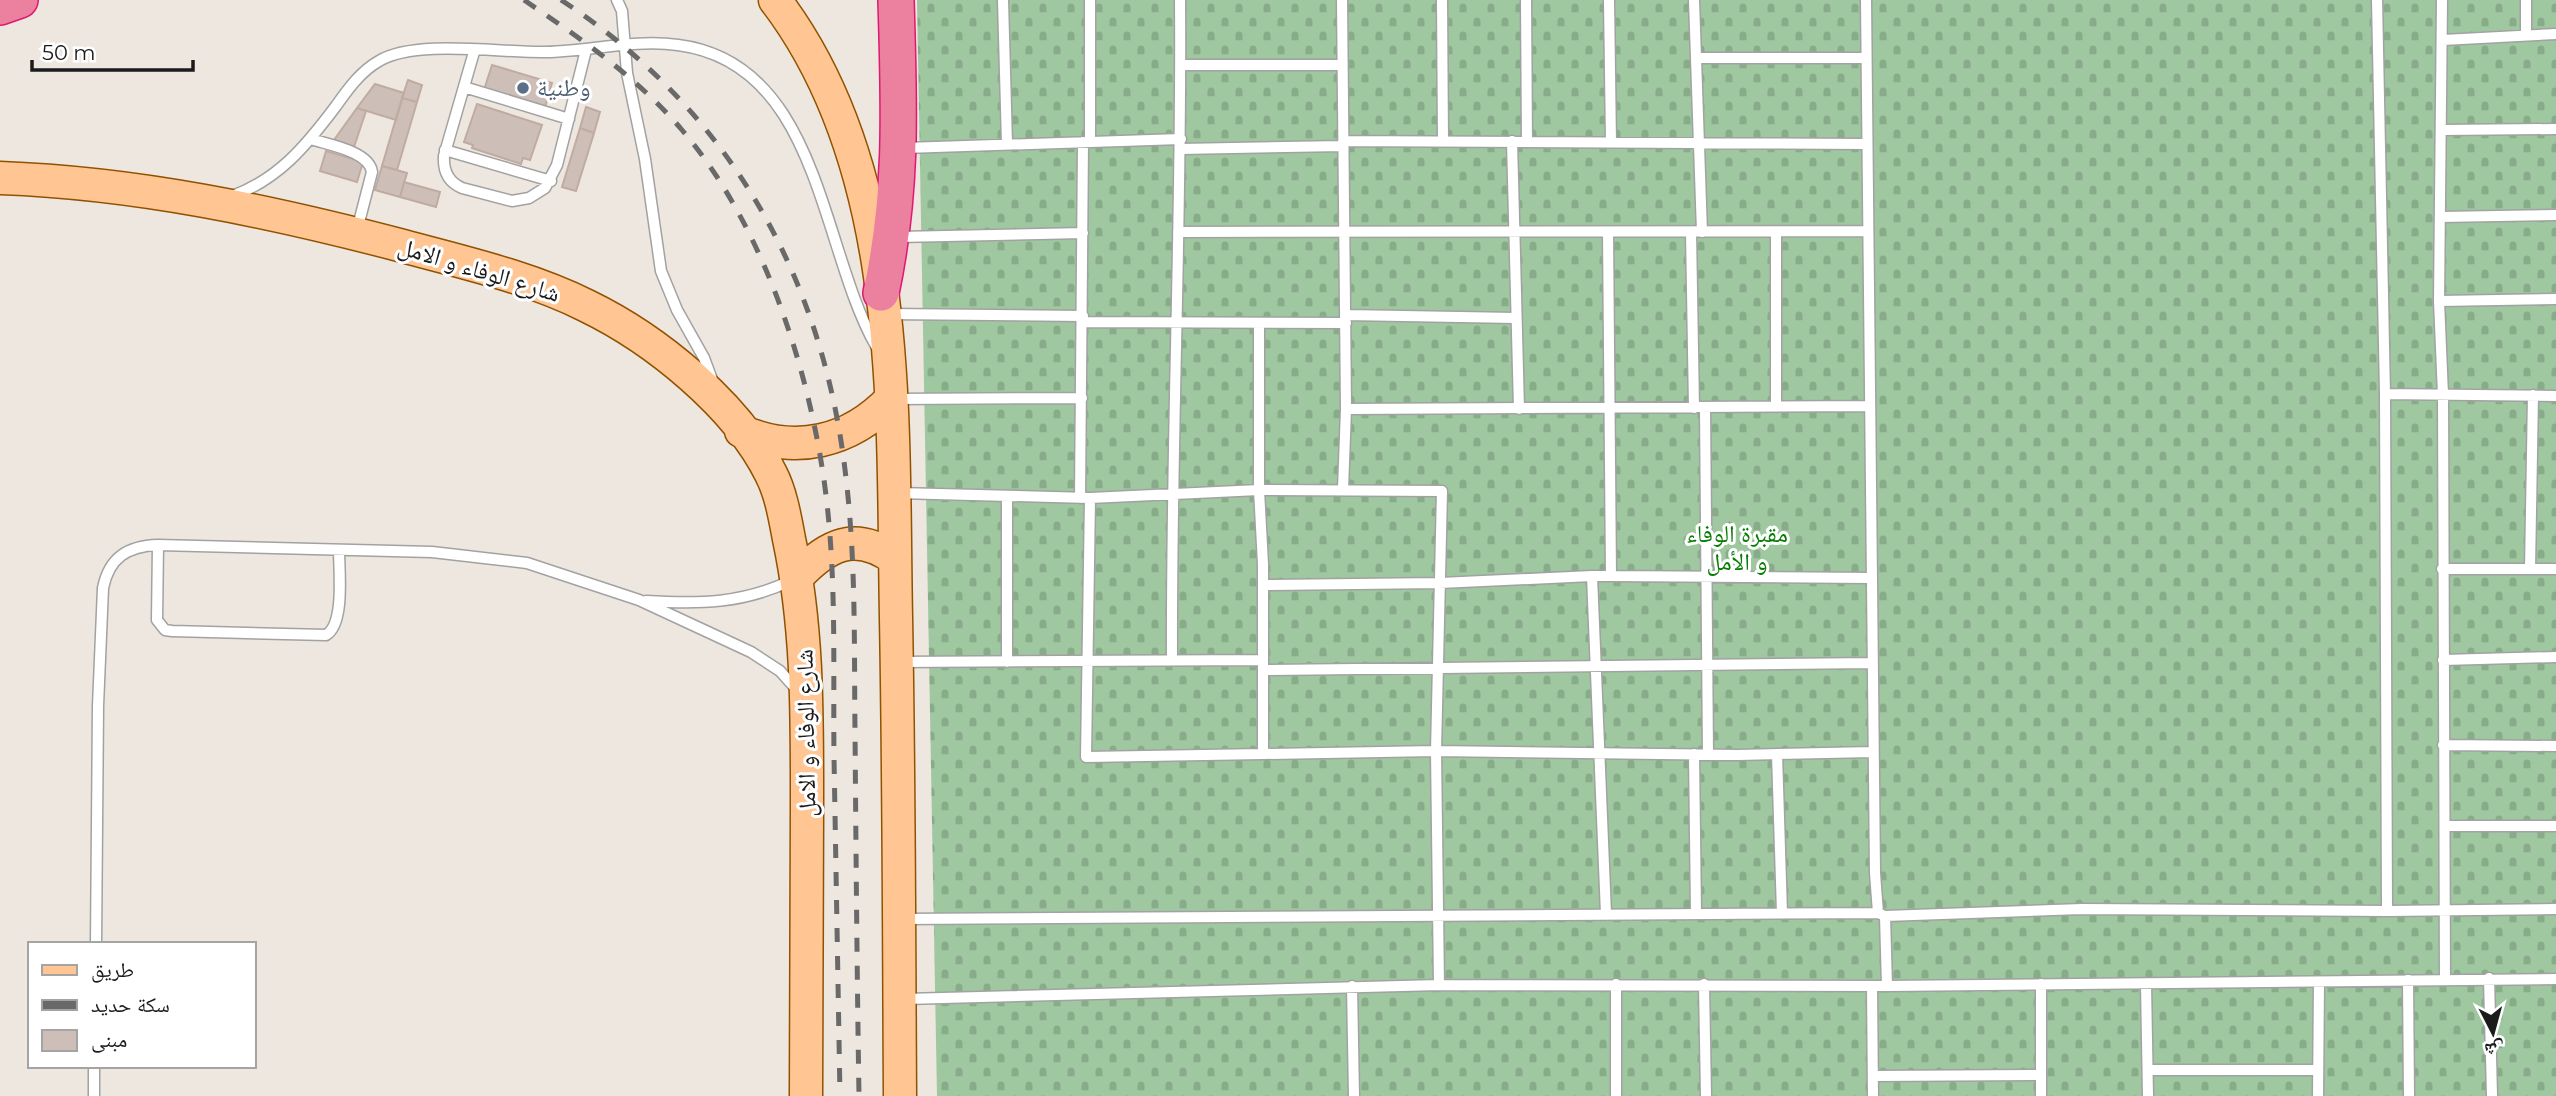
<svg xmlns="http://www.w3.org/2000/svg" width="2556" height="1096" viewBox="0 0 2556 1096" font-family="Montserrat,'Noto Naskh Arabic',sans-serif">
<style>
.cemetery{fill:url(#cemetery-stones)}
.building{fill:#cdbfb8;stroke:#c0aba1;stroke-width:2}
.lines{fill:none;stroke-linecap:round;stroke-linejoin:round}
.lane-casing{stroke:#a2a2a2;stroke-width:13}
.primary-casing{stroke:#915200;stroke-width:35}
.highway-casing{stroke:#df1871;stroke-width:38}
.lane{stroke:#fff;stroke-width:10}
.primary{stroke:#ffc592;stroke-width:32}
.highway{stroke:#eb809f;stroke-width:35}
.rail{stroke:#696969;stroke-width:5;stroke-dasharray:14 14;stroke-linecap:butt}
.service-dot{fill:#5c6f8a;stroke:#fff;stroke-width:2.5}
.labels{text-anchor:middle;stroke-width:6;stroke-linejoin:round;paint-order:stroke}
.service-label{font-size:24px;fill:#4e5e75;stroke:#fff;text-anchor:start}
.street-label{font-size:24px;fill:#1b1b1b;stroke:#fff}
.park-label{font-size:24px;fill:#077d04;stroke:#fff}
</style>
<defs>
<pattern id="cemetery-stones" width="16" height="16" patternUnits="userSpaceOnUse" patternTransform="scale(1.75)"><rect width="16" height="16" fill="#9fc8a1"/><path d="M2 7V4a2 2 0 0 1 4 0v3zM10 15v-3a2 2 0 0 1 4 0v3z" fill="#88ab8a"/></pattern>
</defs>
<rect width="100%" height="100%" fill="#ede7df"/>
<!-- cemetery -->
<path class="cemetery" d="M 917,0 L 2556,0 L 2556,1096 L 937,1096 Z"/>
<!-- building -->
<path class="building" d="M 492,65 L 552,83 L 545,107 L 484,90 Z
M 408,80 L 422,85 L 417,102 L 402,98 Z
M 375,84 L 404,93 L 396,120 L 357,108 Z
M 402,98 L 417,102 L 397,170 L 382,166 Z
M 477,104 L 542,125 L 530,160 L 523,158 L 521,164 L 472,148 L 473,145 L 464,142 Z
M 586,107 L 600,112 L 594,133 L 580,128 Z
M 357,108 L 366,111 L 354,147 L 334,140 Z
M 580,128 L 594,133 L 576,191 L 562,187 Z
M 326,151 L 363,162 L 357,182 L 320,171 Z
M 382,166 L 407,173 L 400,197 L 375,190 Z
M 404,182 L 440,192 L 436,207 L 400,197 Z"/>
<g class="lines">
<defs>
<path id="lane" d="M 617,0 L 622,11 L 627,73 L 645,159 L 661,271 L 677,310 L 704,358 L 714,385
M 1003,0 L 1007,144
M 1090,0 L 1090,142
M 1342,0 L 1346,409 L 1343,489
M 1442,0 L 1443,141
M 1526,0 L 1527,141
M 1609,0 L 1611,142
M 1694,0 L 1702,232
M 1866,0 L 1875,873 L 1878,913 L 1885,916 L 1887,986
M 2377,0 L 2385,394 L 2387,911 L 2556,909
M 2442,0 L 2439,301 L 2443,395 L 2445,980
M 2526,34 L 2526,0
M 2443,40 L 2556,34
M 474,52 L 444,156 C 443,171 448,182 462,188 L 512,201 L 529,198 L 545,188 L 557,165 L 586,50
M 1696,58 L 1866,58
M 1181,65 L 1342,65
M 464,87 L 569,119
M 2442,130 L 2556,129
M 311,139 C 329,145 369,151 372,172 L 357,230
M 1343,141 L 1867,144
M 1512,141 L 1519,409
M 905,148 L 1181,139
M 1181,149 L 1343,146
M 445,150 L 551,181
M 230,197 C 278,180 306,146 336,106 C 348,89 361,71 379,61 C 416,39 501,53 546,52 C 590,51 635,39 678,45 C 820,63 820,248 876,346
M 2440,217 L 2556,215
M 1178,232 L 1868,231
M 1691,232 L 1694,408
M 898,237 L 1083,233
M 2439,301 L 2556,299
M 888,314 L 1083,316
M 1346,315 L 1516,318
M 1083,322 L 1346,323
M 1259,323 L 1259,490 L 1442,491 L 1436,751 L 1738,755 L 1873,752
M 2385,394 L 2556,396
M 894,399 L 1082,398
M 1776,407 L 1776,232
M 1705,408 L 1708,754
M 1346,409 L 1870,406
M 898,493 L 1090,498 L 1259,490 L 1263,564 L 1263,754 L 1436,751 L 1439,985
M 1007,496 L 1007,662
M 1080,498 L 1083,142
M 1090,498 L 1086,757 L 1263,754
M 158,545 L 157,620 L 165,630 L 172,631 L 326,635 C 345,624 339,571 339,550
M 2442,569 L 2556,569
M 2530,569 L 2533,395
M 1611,576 L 1871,578
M 1263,585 L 1440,583 L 1592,576
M 646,601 C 699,604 743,604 792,580
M 1172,660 C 1171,440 1182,220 1180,0
M 2443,660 L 2556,657
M 900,662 L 1263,660
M 1263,670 L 1872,663
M 2443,745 L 2556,746
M 1694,754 L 1696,913
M 1777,754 L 1782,913
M 2445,826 L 2556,826
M 1606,914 L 1592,576 L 1611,576 L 1608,232
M 1885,916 L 2082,909 L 2387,911
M 903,919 L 1878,913
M 96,944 L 98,706 L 103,588 C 109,558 127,546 158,545 L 432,552 L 527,563 L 639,600 L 751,652 L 780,671 L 797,690
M 2489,978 L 2492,1096
M 2408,980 L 2409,1096
M 1616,984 L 1616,1096
M 1704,984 L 1706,1096
M 2146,984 L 2148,1096
M 1352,986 L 1354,1096
M 1872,986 L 1873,1096
M 905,999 L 1439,985 L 1887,986 L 2556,979
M 2148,1070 L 2318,1070
M 1873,1076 L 2041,1075
M 94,1096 L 94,1066
M 2041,1096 L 2041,984
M 2318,1096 L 2319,982"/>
<path id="primary" d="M 775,0 C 905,170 892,415 896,618 C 899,777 899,937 900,1096
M 0,178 C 137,183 270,211 403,246 C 465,263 529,277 587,306 C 655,339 737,405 771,474 C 781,493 785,518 789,539 C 808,628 807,715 807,806 C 807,902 806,999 806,1096
M 741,431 C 796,455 850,442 891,399
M 797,577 C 827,545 855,530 895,559"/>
<path id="highway" d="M 0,7 L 20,0
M 881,293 C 903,188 899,106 896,0"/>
</defs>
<!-- lane casing -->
<use href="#lane" class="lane-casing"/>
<!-- primary casing -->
<use href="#primary" class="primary-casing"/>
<!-- highway casing -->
<use href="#highway" class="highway-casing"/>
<!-- lane -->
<use href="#lane" class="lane"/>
<!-- primary -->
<use href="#primary" class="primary"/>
<!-- highway -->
<use href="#highway" class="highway"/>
<!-- rail -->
<path class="rail" d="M 524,0 C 580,38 638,78 682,130 C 761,222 807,362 824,480 C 837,571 833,665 834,757 C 836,870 838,983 840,1096
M 561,0 C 730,110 824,279 846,478 C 856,562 854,646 855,730 C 856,852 857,974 859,1096"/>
</g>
<!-- markers -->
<circle class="service-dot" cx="523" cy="88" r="7"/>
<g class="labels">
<!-- service labels -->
<g class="service-label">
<text x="537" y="96">وطنية</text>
</g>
<!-- street labels -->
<g class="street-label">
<text transform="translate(479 270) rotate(17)" y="8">شارع الوفاء و الامل</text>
<text transform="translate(806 733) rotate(-91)" y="8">شارع الوفاء و الامل</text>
</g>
<!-- park labels -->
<g class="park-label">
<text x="1737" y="542">مقبرة الوفاء<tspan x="1737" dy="28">و الأمل</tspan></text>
</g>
</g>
<!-- legend -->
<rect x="28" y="942" width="228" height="126" fill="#ffffff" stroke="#a4a4a4" stroke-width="2"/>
<rect x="42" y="965" width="35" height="10" fill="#ffc592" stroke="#a4a4a4" stroke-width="2"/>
<text x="91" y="977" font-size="21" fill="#1b1b1b">طريق</text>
<rect x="42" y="1000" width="35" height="10" fill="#696969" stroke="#a4a4a4" stroke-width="2"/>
<text x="91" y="1012" font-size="21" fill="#1b1b1b">سكة حديد</text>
<rect x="42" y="1030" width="35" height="21" fill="#cdbfb8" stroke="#a4a4a4" stroke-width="2"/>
<text x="91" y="1047" font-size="21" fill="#1b1b1b">مبنى</text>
<!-- north arrow -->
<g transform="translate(2493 1033) rotate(174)" stroke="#ffffff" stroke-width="5" paint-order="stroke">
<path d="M0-5L12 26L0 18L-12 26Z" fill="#1b1b1b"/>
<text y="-10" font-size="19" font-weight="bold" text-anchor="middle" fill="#1b1b1b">ش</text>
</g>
<!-- scale -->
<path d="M32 60v10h161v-10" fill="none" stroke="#1b1b1b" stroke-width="3.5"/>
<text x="42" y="60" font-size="21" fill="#1b1b1b" stroke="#ffffff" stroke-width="5" paint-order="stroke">50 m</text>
</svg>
